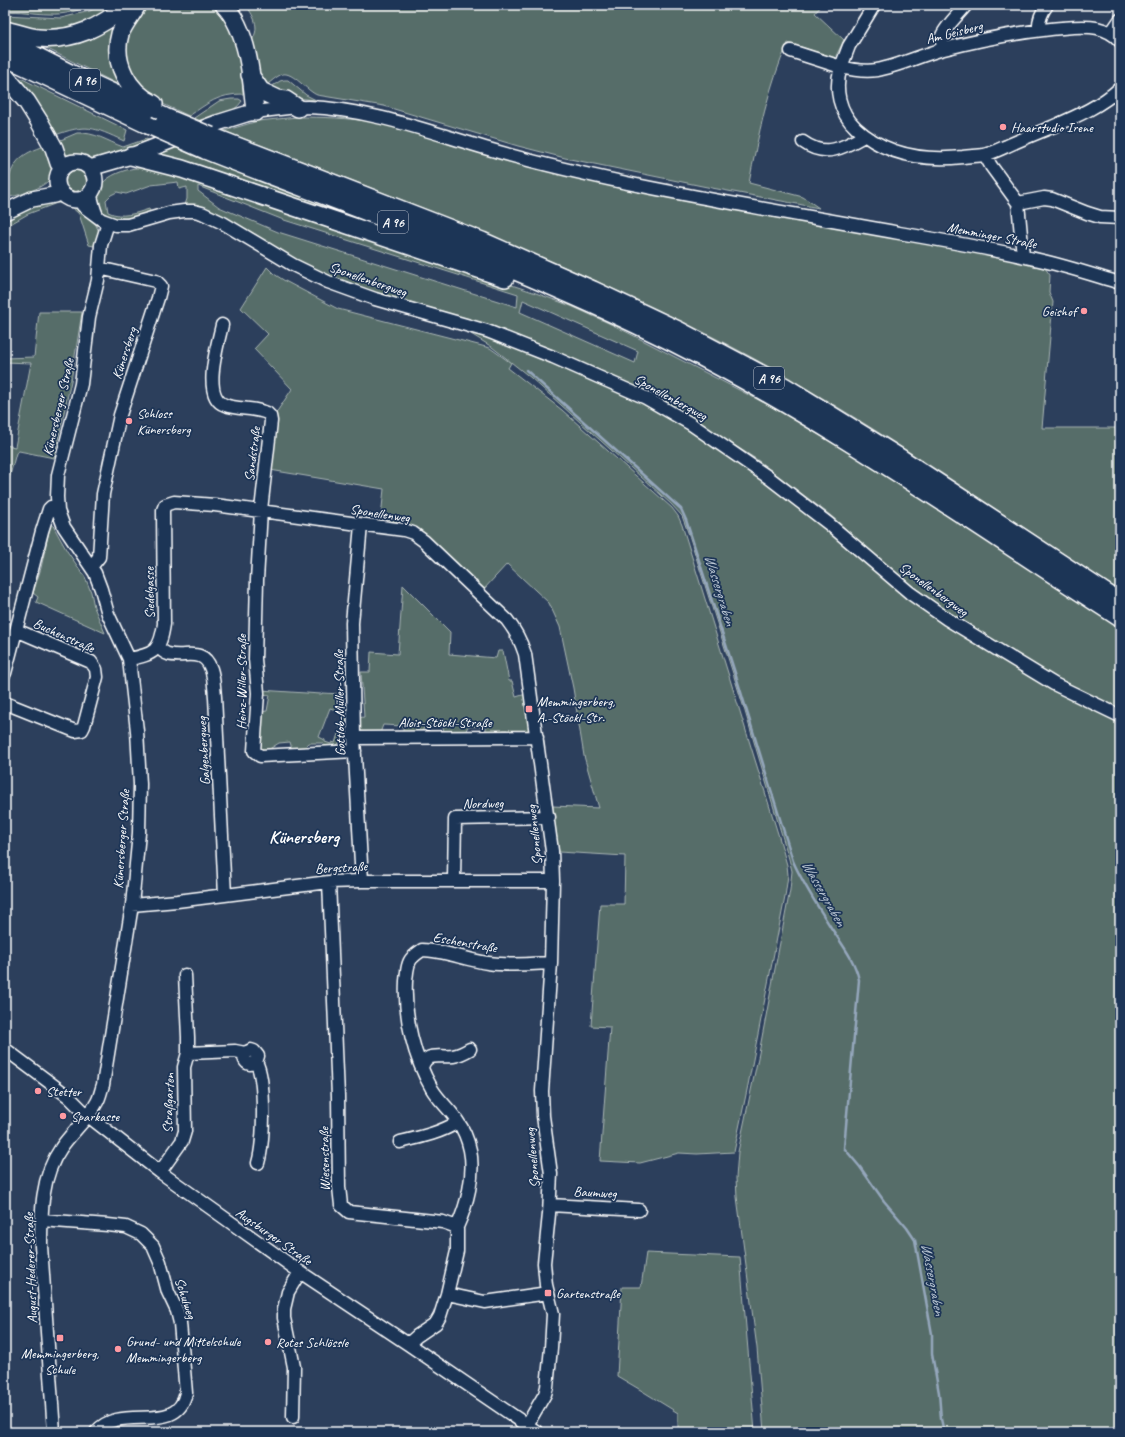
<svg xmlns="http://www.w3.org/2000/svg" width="1125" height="1437" viewBox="0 0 1125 1437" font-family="Caveat,sans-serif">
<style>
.green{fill:#566d69;stroke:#aab6b4;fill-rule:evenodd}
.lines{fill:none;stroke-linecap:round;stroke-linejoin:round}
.stream{stroke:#95a7bc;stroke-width:2.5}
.minor-casing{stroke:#fff;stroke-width:15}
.major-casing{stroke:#fff;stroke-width:18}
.highway-casing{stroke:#fff;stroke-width:20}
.minor{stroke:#1d3557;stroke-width:12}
.major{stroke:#1d3557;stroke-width:15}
.highway{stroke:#1d3557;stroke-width:17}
.highway-bridge-casing{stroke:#fff;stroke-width:20;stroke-linecap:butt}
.highway-bridge{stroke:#1d3557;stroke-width:17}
.poi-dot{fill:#ff9aa2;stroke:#1d3557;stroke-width:1.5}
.labels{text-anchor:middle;stroke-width:3.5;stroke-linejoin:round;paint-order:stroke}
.shield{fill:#1d3557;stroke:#bbc2cd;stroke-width:1}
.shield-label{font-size:13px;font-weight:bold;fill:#fff}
.street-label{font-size:14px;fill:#fff;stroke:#1d3557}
.poi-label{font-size:14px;fill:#fff;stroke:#1d3557;text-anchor:start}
.water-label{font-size:15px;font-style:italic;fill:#b9c5d2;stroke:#1d3557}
.district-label{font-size:18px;font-weight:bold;fill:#fff;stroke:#1d3557}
</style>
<rect width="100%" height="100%" fill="#2c3f5c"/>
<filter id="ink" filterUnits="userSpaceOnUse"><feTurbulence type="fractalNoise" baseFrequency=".025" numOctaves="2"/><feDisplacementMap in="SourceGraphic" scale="8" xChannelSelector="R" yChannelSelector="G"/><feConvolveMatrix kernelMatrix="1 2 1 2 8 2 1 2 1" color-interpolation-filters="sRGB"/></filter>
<g filter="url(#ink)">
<!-- green -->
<path class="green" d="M 5,5 L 91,5 C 78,11 64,15 49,14 C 34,14 20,10 5,12 Z
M 101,5 L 123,5 L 105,18 L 59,33 L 5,25 L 5,15 L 61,18 L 90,11 Z
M 148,5 L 211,5 C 238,24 241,64 243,94 C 218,94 208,103 189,116 L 150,98 L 124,63 L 127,32 L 142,8 Z
M 246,5 L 822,5 L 815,13 L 844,40 L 835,58 L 788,43 C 768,87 758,136 749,183 L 803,197 L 819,208 L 712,188 L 565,158 L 518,146 L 384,106 L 317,95 C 307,91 293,72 283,74 C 276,76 270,83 264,87 L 259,78 L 250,43 C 261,29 255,18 246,5 Z
M 125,14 L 125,88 L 38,44 Z
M 6,71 L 127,130 L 124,141 C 93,127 87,123 53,136 Z
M 284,80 L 288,80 L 306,95 L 316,100 L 287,97 L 268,89 L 280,81 Z
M 231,99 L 239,99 L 242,101 C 234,114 215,117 201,121 L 194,118 L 219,101 Z
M 297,117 C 323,117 348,118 374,122 L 693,202 L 984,254 L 1045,268 L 1050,275 L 1049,292 L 1053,302 L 1042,428 L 1120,428 L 1120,591 C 998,512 879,427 751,357 C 666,311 578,272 489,235 C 401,199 313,165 224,131 L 258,121 Z
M 77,133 C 95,132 107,141 123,147 L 146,139 L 151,141 L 110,158 L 90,161 L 74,157 L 64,160 L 56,142 Z
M 47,145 C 49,151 54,159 55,166 C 56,187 20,195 5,198 C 5,187 6,185 10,175 C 17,155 29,152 47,145 Z
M 172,146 L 194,156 L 433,246 L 154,155 Z
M63 181a13 13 0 1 1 26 0a13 13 0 1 1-26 0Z
M 135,168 L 155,168 L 533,292 L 571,306 L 615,326 L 772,407 L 861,460 L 1120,628 L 1120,708 L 1067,684 L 1026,661 L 943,608 L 900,577 L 830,515 L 756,459 L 662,400 L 630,386 L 333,280 L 185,205 L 187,199 L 187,187 L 179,189 L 178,182 L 151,185 L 126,194 L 117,192 L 111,195 L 106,200 L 108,212 C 122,219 136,213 149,209 L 150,211 L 148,213 C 139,215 130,219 121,218 C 116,218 110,217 106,214 C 96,208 95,192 102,184 C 109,175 124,170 135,168 ZM 198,186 L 281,219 L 518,294 L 517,307 L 278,232 L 219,207 L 198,191 ZM 523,300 L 638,351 L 635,363 L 520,312 Z
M 58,199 L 74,205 L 96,225 L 99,232 L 97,242 L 94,246 L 89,245 L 79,214 L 68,204 L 57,203 L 28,214 L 5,227 L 5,219 L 48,201 Z
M 267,267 L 274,274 L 285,281 L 338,309 L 490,348 L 511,363 L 508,368 L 562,410 L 672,508 L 678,516 L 682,525 L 779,837 L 787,865 L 788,875 L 785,897 L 748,1085 L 734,1152 L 697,1154 L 679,1153 L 640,1163 L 600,1161 L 610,1027 L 591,1026 L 600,904 L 624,904 L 625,856 L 559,852 L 552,806 L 599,808 L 584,756 L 573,688 L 560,627 L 549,603 L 507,564 L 484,589 L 426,535 L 414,527 L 381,517 L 384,489 L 270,470 L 274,416 L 292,389 L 254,349 L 268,334 L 241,308 Z
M 39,312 L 82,312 L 71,381 L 54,458 L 19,451 L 16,453 L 5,494 L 5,445 L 15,447 L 31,363 L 5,362 L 5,358 L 34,357 Z
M 458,326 L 539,356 L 643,403 L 671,418 L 765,480 L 992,652 L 1032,678 L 1120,722 L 1120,1432 L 764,1432 L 757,1348 L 737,1197 L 736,1178 L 738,1152 L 759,1053 L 790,890 L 792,871 L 789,859 L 744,708 L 689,535 L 682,516 L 671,504 L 531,378 L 492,347 Z
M 51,522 L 67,551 L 85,577 L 91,592 L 94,607 L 105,633 L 36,602 L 38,597 L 33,593 L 41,568 Z
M 403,585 L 450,632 L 449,654 L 496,658 L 498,651 L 503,651 L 509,681 L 512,681 L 516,697 L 526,694 L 529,731 L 507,733 L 507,730 L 503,730 L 502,733 L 486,732 L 486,727 L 468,726 L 465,733 L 444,733 L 443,726 L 425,725 L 422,732 L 403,733 L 403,726 L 383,725 L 380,733 L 359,731 L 357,718 L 364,717 L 361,672 L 370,672 L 371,652 L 398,654 Z
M 260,690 L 321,694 L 323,693 L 340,694 L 339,704 L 349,705 L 348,730 L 340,728 L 345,713 L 330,708 L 319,737 L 325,740 L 325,742 L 331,744 L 332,742 L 335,743 L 339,731 L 348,734 L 334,748 L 324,747 L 323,743 L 309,743 L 303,749 L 292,749 L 290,742 L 279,743 L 263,753 L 256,749 L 259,712 L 267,711 L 270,695 L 260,694 Z
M 646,1253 L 740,1257 L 755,1432 L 678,1432 L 678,1413 L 639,1389 L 617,1376 L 622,1287 L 641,1287 Z"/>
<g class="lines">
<!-- stream -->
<path class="stream" d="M 526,370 L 672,501 L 681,509 L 686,520 L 735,673 L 793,861 C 803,884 817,905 830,926 C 841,943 855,960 859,980 L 844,1148 L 860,1167 L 884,1201 L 907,1228 L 915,1240 L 932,1334 L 932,1354 L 939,1393 L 941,1419 L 944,1432"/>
<defs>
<path id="minor" d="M 1039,30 C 1038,20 1041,13 1047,5
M 1111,33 L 1120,20
M 1120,41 C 1114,34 1106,30 1097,28 C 1082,25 1066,28 1051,29 C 1015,33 979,40 944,49 C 921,55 899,66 877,70 C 864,72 853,70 841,67 C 834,89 839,112 856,128 C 885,155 925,161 963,157 C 970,156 978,156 984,155 C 992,153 1000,149 1007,146 C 1022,139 1037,133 1052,127 C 1075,117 1101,106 1120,88
M 943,49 C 943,45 941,41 942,36 C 945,27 960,13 966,5
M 791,51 L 841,67 L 849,46 L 874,5
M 255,112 C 272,110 290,107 308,107 C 369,109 427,131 485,148 C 532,162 580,173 627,183 C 718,202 808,216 899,233 C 946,241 993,249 1039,260 C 1066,266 1093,275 1120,283
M 803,142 C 825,158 843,148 864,136
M 985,155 L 991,166 L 1018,203 L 1023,256
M 90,193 C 93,201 93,209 98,217
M 79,199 L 83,206 L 102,220 L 116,225 L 128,225 L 169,213 L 184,211 L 194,211 L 202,213 L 223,223 L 293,265 L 328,282 L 375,299 L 487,331 L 553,357 L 646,398 L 691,424 L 768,477 L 829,524 L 910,593 L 947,619 L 1054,684 L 1120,716
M 1018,203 L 1044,198 L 1052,199 L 1087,213 L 1100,217 L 1120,218
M 222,325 C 218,344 201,397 225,405 C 238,410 254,407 267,413 L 270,416 L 271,421 L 261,510 L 257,580 L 255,659 L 258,693 L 254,751 L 260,756 L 355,751
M 361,525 L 352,623 L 354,738 L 362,881
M 91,567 L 99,557 L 103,494 L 120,415 L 158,298 L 161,286 L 156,281 L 99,268
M 158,647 C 161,650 164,653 168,654 C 184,659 203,646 211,669 C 214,678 214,687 215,697 L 225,895
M 129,659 C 155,654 160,651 164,624 L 163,510 L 165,505 L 174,502 L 215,505 L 404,530 L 413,533 L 424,541 L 507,620 C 515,630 521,642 525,654 L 552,851 L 553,881 L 551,963 L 542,1091 L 543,1116 L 551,1174 L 549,1214 L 544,1263 L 546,1285 L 553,1314 L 551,1348 L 547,1387 L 545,1394 L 527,1425
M 5,673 L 42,531 L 49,509 L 51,507 L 57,506
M 5,703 L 75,731 L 82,730 L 84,726 L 97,677 L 96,669 L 91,662 L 16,630
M 354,738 L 537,737
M 454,880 L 455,819 L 549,817
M 329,882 L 338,1096 L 339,1187 L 341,1205 L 349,1212 L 443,1222 L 457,1227 L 457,1251 L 447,1294 L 440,1316 L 436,1323 L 417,1336 L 408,1344
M 132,905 L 177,901 L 329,882 L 362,881 L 553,881
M 5,1049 L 69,1097 L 87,1115 L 160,1172 L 219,1214 L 300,1272 L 408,1344 L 537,1432
M 188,1053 L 235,1051 L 245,1053 L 251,1050 L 254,1051 L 258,1056 L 256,1062 L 250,1064 C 245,1063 243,1058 245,1053
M 256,1062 C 266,1080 264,1142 258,1163
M 422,1068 C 426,1051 439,1058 453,1056 C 459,1055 465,1052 470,1049
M 400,1142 C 421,1137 440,1133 458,1122
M 160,1172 L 182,1141 L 185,1131 L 184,1067 L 188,1053 L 188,1037 L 185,975
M 550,1205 L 639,1210
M 41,1220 L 108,1225 L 126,1227 L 141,1234 L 153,1246 L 160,1262 L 168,1292 L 177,1311 L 180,1323 L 186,1393 C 177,1437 120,1402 96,1432
M 457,1227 C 467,1205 475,1175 470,1150 C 468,1141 464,1130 458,1122 C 451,1110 439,1101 432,1089 C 414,1058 404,1017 406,981 C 407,973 407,963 412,958 C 415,955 419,952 422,950 C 443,950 466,960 488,963 C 509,966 530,964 551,963
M 447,1294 L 485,1302 L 548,1293
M 293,1417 L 294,1367 L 284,1318 L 284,1309 L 288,1292 L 300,1272
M 54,1432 L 41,1246 C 41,1213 41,1176 61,1148 C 71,1133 89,1118 97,1102 C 100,1097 101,1090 103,1085 L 132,905 L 139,833 L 140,784 L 137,731 L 129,659 L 108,614 L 101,589 L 95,573 L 64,527 L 58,511 L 57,497 L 58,475 L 81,384 L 89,317 L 98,280 L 101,245 L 108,223"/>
<path id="major" d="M57 181a19 19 0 1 1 38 0a19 19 0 1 1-38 0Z
M 90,168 L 131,156 L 217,123 L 246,114 L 255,112
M 5,212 L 32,199 L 54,195 L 61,192"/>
<path id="highway" d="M 137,5 C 132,15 124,23 120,34 C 112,62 128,92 154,104
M 224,5 C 248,30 252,79 255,112
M 5,30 C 16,32 27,37 38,38 C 75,41 100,27 128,5
M 5,40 L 70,73 L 165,117
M 5,57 L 148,125
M 250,75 L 261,91 L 278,99 L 286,100 L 298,108
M 5,76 L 27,102 L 39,121 L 54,148 L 59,163 L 62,167
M 211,136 L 482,241 L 593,290 L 680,331 L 784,386 L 823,410 L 902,459 L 1120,602
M 205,150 C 272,177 341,201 408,228 C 499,263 588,300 674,343 C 831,422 973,524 1120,618
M 131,156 L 182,169 L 505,278"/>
</defs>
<!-- minor casing -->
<use href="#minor" class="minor-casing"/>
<!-- major casing -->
<use href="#major" class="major-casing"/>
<!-- highway casing -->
<use href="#highway" class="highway-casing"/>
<!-- minor -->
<use href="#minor" class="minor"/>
<!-- major -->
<use href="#major" class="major"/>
<!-- highway -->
<use href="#highway" class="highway"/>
<defs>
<path id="highway-bridge" d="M 165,117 L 211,136
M 148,125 L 205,150"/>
</defs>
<!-- highway-bridge casing -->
<use href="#highway-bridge" class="highway-bridge-casing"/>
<!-- highway-bridge -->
<use href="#highway-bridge" class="highway-bridge"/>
</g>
</g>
<!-- markers -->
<g class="poi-dot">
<circle cx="1003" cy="127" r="4"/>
<circle cx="1084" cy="311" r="4"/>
<circle cx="129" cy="421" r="4"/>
<rect x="525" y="705" width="8" height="8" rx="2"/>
<circle cx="38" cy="1091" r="4"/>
<circle cx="63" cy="1116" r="4"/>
<rect x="544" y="1289" width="8" height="8" rx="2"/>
<rect x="56" y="1334" width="8" height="8" rx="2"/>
<circle cx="268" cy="1342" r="4"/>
<circle cx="118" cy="1349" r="4"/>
</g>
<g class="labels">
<!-- shield labels -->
<g class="shield">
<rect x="70" y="69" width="30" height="22" rx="3"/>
<rect x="378" y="211" width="30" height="22" rx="3"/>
<rect x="754" y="367" width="30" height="22" rx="3"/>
</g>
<g class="shield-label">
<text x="85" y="85">A 96</text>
<text x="393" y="227">A 96</text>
<text x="769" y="383">A 96</text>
</g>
<!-- street labels -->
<g class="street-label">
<text transform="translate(954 32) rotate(-14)" y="5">Am Geisberg</text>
<text transform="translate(992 235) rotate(11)" y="5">Memminger Straße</text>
<text transform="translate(368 279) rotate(19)" y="5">Sponellenbergweg</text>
<text transform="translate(124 353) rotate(-72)" y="5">Künersberg</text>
<text transform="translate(671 397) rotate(29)" y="5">Sponellenbergweg</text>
<text transform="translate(58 407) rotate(-77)" y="5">Künersberger Straße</text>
<text transform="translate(252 454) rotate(-83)" y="5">Sandstraße</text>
<text transform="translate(380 513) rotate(9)" y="5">Sponellenweg</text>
<text transform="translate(934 589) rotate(36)" y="5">Sponellenbergweg</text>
<text transform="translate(149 593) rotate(-91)" y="5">Siedelgasse</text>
<text transform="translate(64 635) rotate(24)" y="5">Buchenstraße</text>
<text transform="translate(241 682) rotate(-90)" y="5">Heinz-Willer-Straße</text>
<text transform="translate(339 703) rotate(-91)" y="5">Gottlob-Müller-Straße</text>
<text x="445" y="727">Alois-Stöckl-Straße</text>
<text transform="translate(203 751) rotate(-93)" y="5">Galgenbergweg</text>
<text transform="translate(483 803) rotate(-1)" y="5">Nordweg</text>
<text transform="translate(534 835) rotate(-96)" y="5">Sponellenweg</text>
<text transform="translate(121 839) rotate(-86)" y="5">Künersberger Straße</text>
<text transform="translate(341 867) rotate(-3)" y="5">Bergstraße</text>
<text transform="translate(465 942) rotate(10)" y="5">Eschenstraße</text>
<text transform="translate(168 1103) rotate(-88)" y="5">Straßgarten</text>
<text transform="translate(532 1158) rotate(-95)" y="5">Sponellenweg</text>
<text transform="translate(324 1159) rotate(-91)" y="5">Wiesenstraße</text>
<text transform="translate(595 1192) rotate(3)" y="5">Baumweg</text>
<text transform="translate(274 1236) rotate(35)" y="5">Augsburger Straße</text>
<text transform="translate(30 1268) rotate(-92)" y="5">August-Hederer-Straße</text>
<text transform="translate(186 1298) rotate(72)" y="5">Schulweg</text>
</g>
<!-- poi labels -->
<g class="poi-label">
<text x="1011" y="132">Haarstudio Irene</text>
<text x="1076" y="316" text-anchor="end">Geishof</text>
<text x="137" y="418">Schloss<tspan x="137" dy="16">Künersberg</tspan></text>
<text x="537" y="706">Memmingerberg,<tspan x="537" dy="16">A.-Stöckl-Str.</tspan></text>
<text x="46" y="1096">Stetter</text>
<text x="71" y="1121">Sparkasse</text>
<text x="556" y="1298">Gartenstraße</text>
<text x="126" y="1346">Grund- und Mittelschule<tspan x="126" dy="16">Memmingerberg</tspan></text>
<text x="276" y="1347">Rotes Schlössle</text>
<text x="60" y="1358" text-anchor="middle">Memmingerberg,<tspan x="60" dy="16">Schule</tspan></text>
</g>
<!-- water labels -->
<g class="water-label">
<text transform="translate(720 590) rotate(73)" y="5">Wassergraben</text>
<text transform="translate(824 893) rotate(60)" y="5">Wassergraben</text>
<text transform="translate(933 1279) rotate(79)" y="5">Wassergraben</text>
</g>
<!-- district labels -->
<g class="district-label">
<text x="304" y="843">Künersberg</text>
</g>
</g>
<!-- margin -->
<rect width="1125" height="1437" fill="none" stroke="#1d3557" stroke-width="20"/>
<rect x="10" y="10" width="1105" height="1417" fill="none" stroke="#fff" stroke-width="1.5" filter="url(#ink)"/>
</svg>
